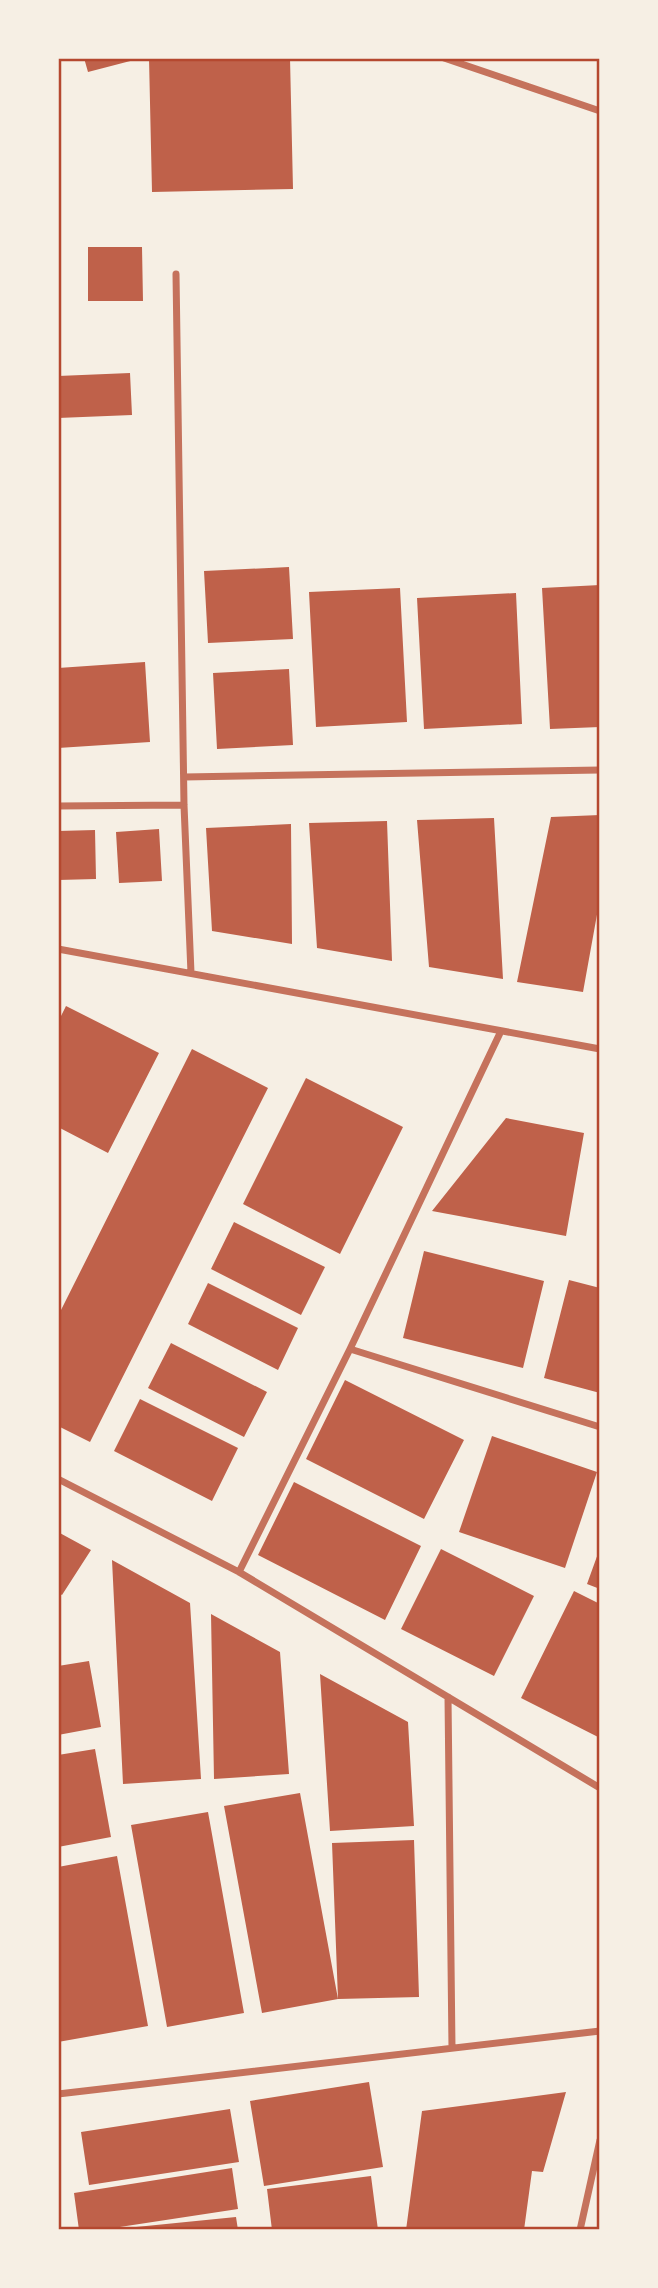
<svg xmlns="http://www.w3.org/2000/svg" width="658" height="2288" viewBox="0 0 658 2288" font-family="'Source Serif 4',serif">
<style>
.building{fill:#bf614a}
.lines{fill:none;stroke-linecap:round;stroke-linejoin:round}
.minor{stroke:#c5725c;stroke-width:7}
.neatline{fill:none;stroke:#b5482f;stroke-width:2.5}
</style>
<rect width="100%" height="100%" fill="#f6efe4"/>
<!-- building -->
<path class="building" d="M 84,58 L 138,58 L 138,59 L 88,72 Z
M 149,58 L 290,58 L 293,189 L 152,192 Z
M 88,247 L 142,247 L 143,301 L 88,301 Z
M 130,373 L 132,415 L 58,418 L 58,376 Z
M 289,567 L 293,639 L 208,643 L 204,571 Z
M 600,585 L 600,727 L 550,729 L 542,588 Z
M 400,588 L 407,722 L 316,727 L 309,592 Z
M 516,593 L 522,724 L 424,729 L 417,598 Z
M 145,662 L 150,742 L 58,748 L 58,668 Z
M 289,669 L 293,745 L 217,749 L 213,673 Z
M 600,815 L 600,898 L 583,992 L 517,982 L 551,817 Z
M 494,818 L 503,979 L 429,967 L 417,820 Z
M 387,821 L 392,961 L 317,948 L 309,823 Z
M 291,824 L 292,944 L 212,931 L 206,828 Z
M 159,829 L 162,881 L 119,883 L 116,832 Z
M 95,830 L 96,879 L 58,880 L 58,831 Z
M 66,1006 L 159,1053 L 108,1153 L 58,1127 L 58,1022 Z
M 192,1049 L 268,1088 L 90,1442 L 58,1426 L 58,1316 Z
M 306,1078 L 403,1127 L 340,1254 L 243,1204 Z
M 506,1118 L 584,1133 L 566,1236 L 432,1211 Z
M 234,1222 L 325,1267 L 301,1315 L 211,1269 Z
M 424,1251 L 544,1281 L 523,1368 L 403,1338 Z
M 569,1280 L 600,1288 L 600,1393 L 544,1378 Z
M 208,1283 L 298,1328 L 278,1370 L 188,1324 Z
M 171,1343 L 267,1392 L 244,1437 L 148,1388 Z
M 345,1380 L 464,1440 L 424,1519 L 306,1459 Z
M 140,1399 L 238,1448 L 212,1501 L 114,1451 Z
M 492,1436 L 597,1472 L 565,1568 L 459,1532 Z
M 294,1482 L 421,1546 L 385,1620 L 258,1555 Z
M 58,1532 L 91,1550 L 62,1595 L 58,1593 Z
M 600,1548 L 600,1589 L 587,1584 Z
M 441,1549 L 534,1596 L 494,1676 L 401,1629 Z
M 112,1560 L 190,1603 L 201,1779 L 123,1784 Z
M 574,1591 L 600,1604 L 600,1738 L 521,1698 Z
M 211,1614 L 280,1652 L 289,1774 L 214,1779 Z
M 89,1661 L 101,1727 L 58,1735 L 58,1666 Z
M 320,1674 L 408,1722 L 414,1826 L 330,1831 Z
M 95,1749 L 111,1837 L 58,1847 L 58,1755 Z
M 300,1793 L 338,1999 L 332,1843 L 414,1840 L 419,1997 L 338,1999 L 262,2013 L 224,1806 Z
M 208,1812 L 244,2013 L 167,2027 L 131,1825 Z
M 117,1856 L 148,2026 L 58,2042 L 58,1867 Z
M 369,2082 L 383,2167 L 264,2186 L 250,2101 Z
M 566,2092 L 543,2172 L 532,2171 L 524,2230 L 406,2230 L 422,2111 Z
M 230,2109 L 239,2162 L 89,2185 L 81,2132 Z
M 232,2168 L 238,2209 L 100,2230 L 79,2230 L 74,2193 Z
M 371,2176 L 378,2230 L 272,2230 L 267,2189 Z
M 236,2217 L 238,2230 L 126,2230 L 126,2228 Z"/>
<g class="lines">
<!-- minor -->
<path class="minor" d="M 444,58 L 600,111
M 176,274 L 184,805 L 191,973
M 184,777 L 600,770
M 58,806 L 184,805
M 58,949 L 600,1049
M 350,1349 L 600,1427
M 58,1479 L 239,1572 L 600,1788
M 239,1572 L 350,1349 L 501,1031
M 448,1697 L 452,2048
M 58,2094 L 600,2031
M 580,2230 L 600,2140"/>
</g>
<!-- border -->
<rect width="658" height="2288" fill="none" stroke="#f6efe4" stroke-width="119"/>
<rect x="60" y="60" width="538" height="2168" class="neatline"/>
</svg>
